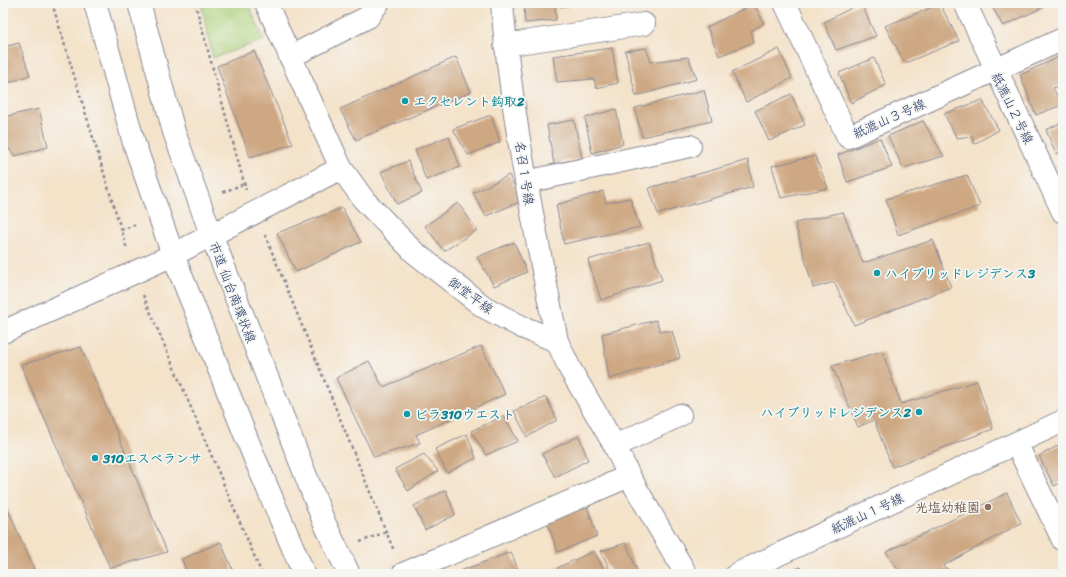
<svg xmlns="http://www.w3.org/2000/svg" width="1066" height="577" viewBox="0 0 1066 577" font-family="Sriracha,'Klee One',sans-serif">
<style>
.grass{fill:url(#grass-tufts);stroke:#64806c}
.building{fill:#cea883}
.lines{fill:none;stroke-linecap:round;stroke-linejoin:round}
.minor-casing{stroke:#888894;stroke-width:24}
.major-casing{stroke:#888894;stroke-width:24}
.path{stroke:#888894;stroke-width:2.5;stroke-dasharray:3 3;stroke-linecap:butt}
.minor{stroke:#fff;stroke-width:22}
.major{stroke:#fff;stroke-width:22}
.culture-dot{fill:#0f9aa8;stroke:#f6f6f2;stroke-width:1.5}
.education-dot{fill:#8d6e63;stroke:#f6f6f2;stroke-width:1.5}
.labels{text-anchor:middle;stroke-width:3.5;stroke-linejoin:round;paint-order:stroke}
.culture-label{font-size:13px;font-weight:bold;fill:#0d838f;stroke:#f6f6f2;text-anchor:start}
.street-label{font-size:13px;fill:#1b2f5e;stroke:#f6f6f2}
.education-label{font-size:13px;font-weight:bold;fill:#785e54;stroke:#f6f6f2;text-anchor:end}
</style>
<defs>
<pattern id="grass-tufts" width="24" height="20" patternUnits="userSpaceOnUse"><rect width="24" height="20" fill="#aed17a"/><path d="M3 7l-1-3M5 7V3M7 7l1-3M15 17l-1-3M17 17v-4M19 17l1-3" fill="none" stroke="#95b46c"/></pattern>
</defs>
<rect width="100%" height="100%" fill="#f6f6f2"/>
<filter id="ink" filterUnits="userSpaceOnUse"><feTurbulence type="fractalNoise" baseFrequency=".025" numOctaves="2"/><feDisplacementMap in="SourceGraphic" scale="8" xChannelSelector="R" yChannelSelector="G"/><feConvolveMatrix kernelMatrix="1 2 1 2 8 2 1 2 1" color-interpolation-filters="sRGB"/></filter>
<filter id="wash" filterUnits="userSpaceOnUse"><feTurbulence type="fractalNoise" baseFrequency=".012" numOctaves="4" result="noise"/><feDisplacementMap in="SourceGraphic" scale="16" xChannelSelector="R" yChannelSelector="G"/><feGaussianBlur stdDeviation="0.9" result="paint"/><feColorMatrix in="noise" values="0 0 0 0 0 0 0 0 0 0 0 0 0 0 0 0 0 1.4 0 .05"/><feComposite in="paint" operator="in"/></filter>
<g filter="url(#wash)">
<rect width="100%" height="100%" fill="#f4e2c9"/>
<!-- grass -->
<path class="grass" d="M 201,3 L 248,3 L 264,40 L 213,58 Z"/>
<g id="blocks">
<!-- building -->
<path class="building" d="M 524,3 L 555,3 L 556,20 L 525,23 Z
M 560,3 L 581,3 L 581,4 L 560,7 Z
M 861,3 L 876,36 L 836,50 L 824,22 Z
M 990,3 L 1042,3 L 1044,7 L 1003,26 Z
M 754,4 L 764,23 L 751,31 L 754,42 L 719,56 L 707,27 Z
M 940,4 L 959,41 L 905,63 L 885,26 Z
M 19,43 L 30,75 L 3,85 L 3,47 Z
M 612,48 L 618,83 L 596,88 L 594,79 L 557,82 L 553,56 Z
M 646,48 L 651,62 L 688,57 L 697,79 L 636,96 L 625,51 Z
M 779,49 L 792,78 L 746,102 L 732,72 Z
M 254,51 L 293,144 L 250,157 L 217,66 Z
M 1063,55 L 1063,84 L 1053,88 L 1062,105 L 1036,115 L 1020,75 Z
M 456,57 L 471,92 L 356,140 L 340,109 Z
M 874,58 L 886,85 L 851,103 L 839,73 Z
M 704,90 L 712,121 L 642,137 L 635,108 Z
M 791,94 L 805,125 L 769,141 L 755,111 Z
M 982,100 L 999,130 L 974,144 L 972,136 L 957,138 L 944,114 Z
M 39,109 L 48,147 L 15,156 L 5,144 L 3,117 Z
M 616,109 L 623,144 L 592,153 L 585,118 Z
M 491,115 L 500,142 L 468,155 L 453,129 Z
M 574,120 L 582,158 L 554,164 L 547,125 Z
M 923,121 L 944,156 L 903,168 L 888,136 Z
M 1063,122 L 1063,151 L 1056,154 L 1046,130 Z
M 449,136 L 460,167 L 426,180 L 415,150 Z
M 880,138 L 892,167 L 847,182 L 838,155 Z
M 815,156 L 828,188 L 781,198 L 772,166 Z
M 748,160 L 753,187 L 658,214 L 649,188 Z
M 408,161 L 422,193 L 397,204 L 381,172 Z
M 509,175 L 522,201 L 486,216 L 473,193 Z
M 967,175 L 980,206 L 898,235 L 886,199 Z
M 603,191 L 606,203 L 630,198 L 640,227 L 564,244 L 556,205 Z
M 458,203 L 477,230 L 444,251 L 425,226 Z
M 342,208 L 361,242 L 296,272 L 277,233 Z
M 843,212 L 863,263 L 933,240 L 951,287 L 854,325 L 834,282 L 813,288 L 795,223 Z
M 514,242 L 527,272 L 494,286 L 477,257 Z
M 649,242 L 662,280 L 601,300 L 588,260 Z
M 656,320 L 660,331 L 672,331 L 680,358 L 609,379 L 602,334 Z
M 481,346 L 505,394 L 416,435 L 420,443 L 374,457 L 336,378 L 369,361 L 383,387 Z
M 81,347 L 167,552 L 110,568 L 21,365 Z
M 882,351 L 901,404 L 977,381 L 993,429 L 892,467 L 874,420 L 858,427 L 832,366 Z
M 546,397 L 557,420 L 527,437 L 514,411 Z
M 504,416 L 518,441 L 486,455 L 471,431 Z
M 467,434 L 476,458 L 447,473 L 435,449 Z
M 579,436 L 588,460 L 555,477 L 542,454 Z
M 1063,443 L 1063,482 L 1054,486 L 1039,456 Z
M 424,454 L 438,471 L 408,491 L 395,469 Z
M 446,490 L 455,515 L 425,530 L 414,506 Z
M 1007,493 L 1021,523 L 943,566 L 954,574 L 901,574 L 886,552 Z
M 3,498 L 36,574 L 3,574 Z
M 587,506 L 597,536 L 558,552 L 546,519 Z
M 221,542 L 234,574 L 187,574 L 182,559 Z
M 626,543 L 638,573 L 612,574 L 601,551 Z
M 594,551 L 606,574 L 560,574 L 557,568 Z
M 511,552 L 520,574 L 452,574 Z
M 800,567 L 804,574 L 785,574 Z"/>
</g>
</g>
<g filter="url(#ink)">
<use href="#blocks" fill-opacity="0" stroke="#888894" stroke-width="1"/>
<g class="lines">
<defs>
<path id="minor" d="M 266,3 L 341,168 L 364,200 L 414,252 L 484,307 L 522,327 L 557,341 L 570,369 L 615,446 L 629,476 L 686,574
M 502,3 C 511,117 535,229 557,341
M 785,3 L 848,137 L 1063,39
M 965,3 L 1063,212
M 505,45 L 644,24
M 290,57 L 368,17 L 378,3
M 526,182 L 690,146
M 3,332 L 173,255 L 341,168
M 1016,443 L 1063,540
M 615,446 L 680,415
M 403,574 L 629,476
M 737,574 L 1063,421"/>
<path id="major" d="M 95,3 L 134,143 L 173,255 L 253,454 L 304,574
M 139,3 L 174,132 L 211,234 L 324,522 L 349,574"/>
</defs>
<!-- minor casing -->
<use href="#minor" class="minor-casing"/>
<!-- major casing -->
<use href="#major" class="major-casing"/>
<!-- path -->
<path class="path" d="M 52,3 L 127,249
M 195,3 L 246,190
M 223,192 L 244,184
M 121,230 L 137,224
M 265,235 L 394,551
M 143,295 L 262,574
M 360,542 L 386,532"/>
<!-- minor -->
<use href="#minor" class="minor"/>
<!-- major -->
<use href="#major" class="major"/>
</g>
</g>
<!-- markers -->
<g class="culture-dot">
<circle cx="405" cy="101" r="4"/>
<circle cx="877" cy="273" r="4"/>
<circle cx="919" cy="412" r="4"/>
<circle cx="407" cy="414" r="4"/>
<circle cx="95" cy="458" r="4"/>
</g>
<circle class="education-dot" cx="988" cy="507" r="4"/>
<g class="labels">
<!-- culture labels -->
<g class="culture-label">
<text x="413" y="106">エクセレント鈎取2</text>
<text x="885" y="278">ハイブリッドレジデンス3</text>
<text x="911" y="417" text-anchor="end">ハイブリッドレジデンス2</text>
<text x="415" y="419">ビラ310ウエスト</text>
<text x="103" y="463">310エスペランサ</text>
</g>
<!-- street labels -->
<g class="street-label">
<text transform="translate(1013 108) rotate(64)" y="5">紙漉山２号線</text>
<text transform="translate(889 118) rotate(-24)" y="5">紙漉山３号線</text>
<text transform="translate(525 173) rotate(81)" y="5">名召１号線</text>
<text transform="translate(233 292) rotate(69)" y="5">市道 仙台南環状線</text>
<text transform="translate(471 295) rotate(36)" y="5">御堂平線</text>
<text transform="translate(867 513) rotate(-25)" y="5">紙漉山１号線</text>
</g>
<!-- education labels -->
<g class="education-label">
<text x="980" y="512">光塩幼稚園</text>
</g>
</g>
<!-- margin -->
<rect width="1066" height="577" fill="none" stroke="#f6f6f2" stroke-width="16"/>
</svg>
